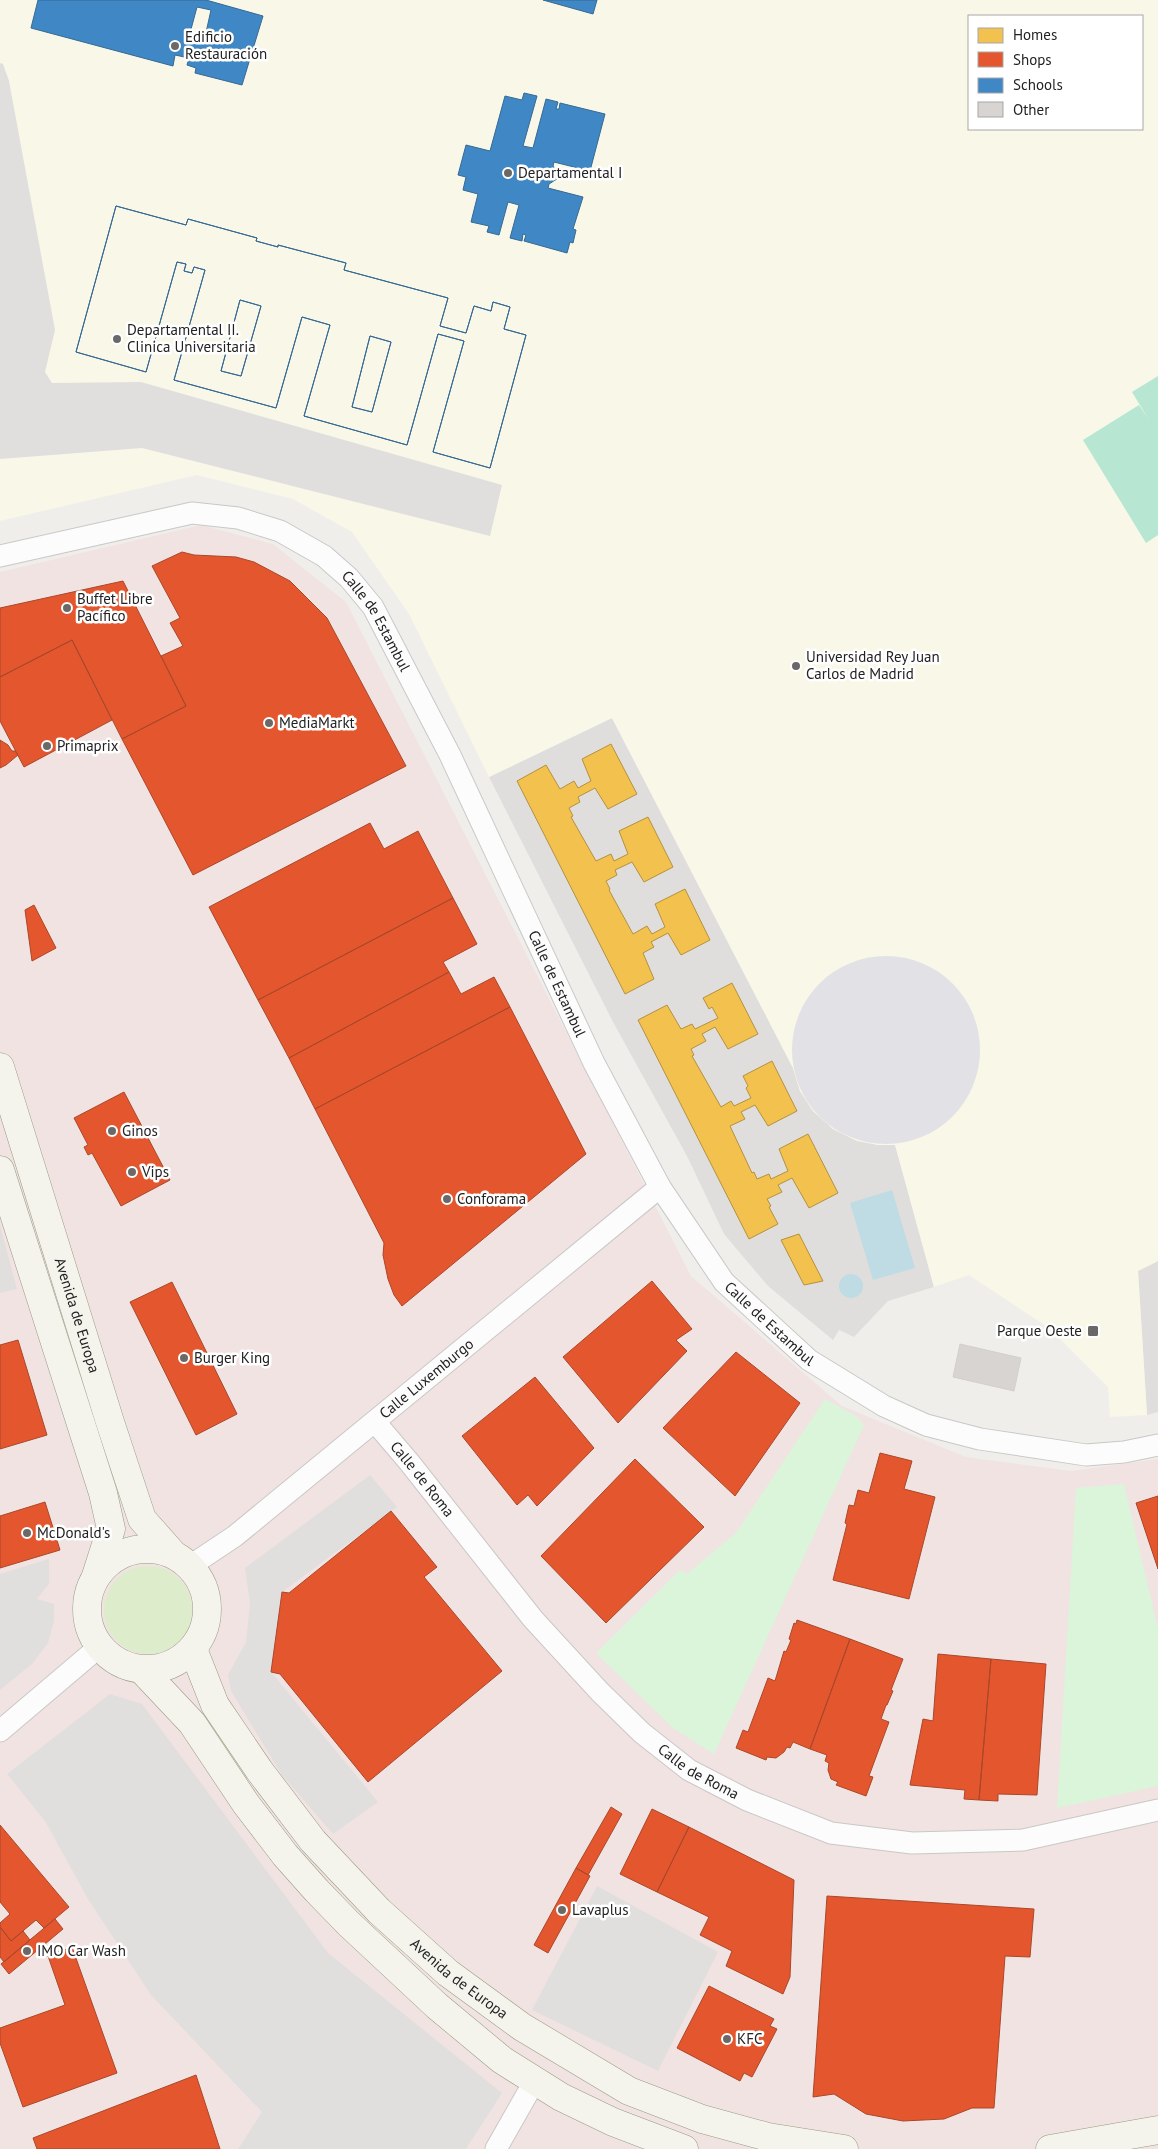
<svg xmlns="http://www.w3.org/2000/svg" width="1158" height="2149" viewBox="0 0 1158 2149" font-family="'PT Sans',sans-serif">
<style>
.residential{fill:#dfdedc}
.commercial{fill:#f1e3e1}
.education{fill:#f8f7e8;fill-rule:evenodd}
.grass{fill:#ddeccb}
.park{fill:#daf5da}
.pitch{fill:#b7e6d2}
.parking{fill:#e0dfde}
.plaza{fill:#e2e1e5}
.water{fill:#bfdbe3}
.homes{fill:#f2c14e;stroke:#b49141}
.shops{fill:#e4572e;stroke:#aa472a}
.schools{fill:#3f88c5;stroke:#366994;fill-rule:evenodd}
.building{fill:#d7d4d2;stroke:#d3d0cc}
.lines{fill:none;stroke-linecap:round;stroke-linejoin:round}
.street-casing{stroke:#c9c8c7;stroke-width:23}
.secondary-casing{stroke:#999a82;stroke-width:29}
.street{stroke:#fdfcfc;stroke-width:21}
.secondary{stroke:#f4f4ed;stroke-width:28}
.poi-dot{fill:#6a6968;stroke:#fff;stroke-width:2}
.labels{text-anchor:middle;stroke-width:5;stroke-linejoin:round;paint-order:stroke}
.poi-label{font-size:15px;fill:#222;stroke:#fff;text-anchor:start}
.street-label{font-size:15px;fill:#222;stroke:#fff}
</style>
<rect width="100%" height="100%" fill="#f0eeeb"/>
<!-- residential -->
<path class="residential" d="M 612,718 L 793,1068 L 800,1091 L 813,1111 L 833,1129 L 878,1145 L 895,1144 L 934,1287 L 888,1301 L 854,1337 L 839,1330 L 833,1340 L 768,1286 L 724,1234 L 687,1156 L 613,1022 L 489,777 Z
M 1158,1261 L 1158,1412 L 1147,1415 L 1138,1271 Z"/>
<!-- commercial -->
<path class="commercial" d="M 201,525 L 273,544 L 346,602 L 691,1276 L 842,1406 L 966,1457 L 1071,1471 L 1158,1459 L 1158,2149 L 0,2149 L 0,572 Z"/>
<!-- education -->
<path class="education" d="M 0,0 L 1158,0 L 1158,1261 L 1138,1271 L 1147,1415 L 1110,1417 L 1108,1387 L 1049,1328 L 969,1275 L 934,1287 L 895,1145 L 878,1145 L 857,1141 L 833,1129 L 813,1111 L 800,1091 L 793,1068 L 612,718 L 489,777 L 409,614 L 352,532 L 293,499 L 197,475 L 0,521 ZM 969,16 L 1142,16 L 1142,129 L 969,129 Z"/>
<!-- grass -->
<path class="grass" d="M104 1610a44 44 0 1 1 88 0a44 44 0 1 1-88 0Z"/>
<!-- park -->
<path class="park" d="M 825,1399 L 856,1416 L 864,1425 L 714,1754 L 673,1728 L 596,1653 L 680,1570 L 687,1574 L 736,1533 Z
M 1124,1484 L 1158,1629 L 1158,1786 L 1057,1808 L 1076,1488 Z"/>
<!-- pitch -->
<path class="pitch" d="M 1158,376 L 1158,535 L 1146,543 L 1083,440 L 1139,405 L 1149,420 L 1132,392 Z"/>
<!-- parking -->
<path class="parking" d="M 0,63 L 3,64 L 9,81 L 55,330 L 45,372 L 52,383 L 141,382 L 502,485 L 490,536 L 142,448 L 0,459 Z
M 0,1225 L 17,1289 L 0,1293 Z
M 370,1475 L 397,1507 L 282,1592 L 271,1672 L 378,1802 L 333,1834 L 282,1775 L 231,1691 L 228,1675 L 246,1642 L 250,1603 L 245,1568 Z
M 49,1559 L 49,1584 L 37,1599 L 54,1604 L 54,1621 L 48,1643 L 32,1664 L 0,1690 L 0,1574 Z
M 110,1694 L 142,1704 L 328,1953 L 502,2093 L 466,2149 L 238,2149 L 262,2112 L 151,1995 L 88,1899 L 45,1821 L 7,1774 Z
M 597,1886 L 718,1952 L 658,2071 L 532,2010 Z"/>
<!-- plaza -->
<path class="plaza" d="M792 1050a94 94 0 1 1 188 0a94 94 0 1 1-188 0Z"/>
<!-- water -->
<path class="water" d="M 892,1190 L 915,1268 L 873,1280 L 850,1203 Z
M839 1286a12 12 0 1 1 24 0a12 12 0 1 1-24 0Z"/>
<!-- homes -->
<path class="homes" d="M 611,744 L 637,794 L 608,809 L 595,788 L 578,797 L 580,802 L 569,808 L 573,816 L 571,817 L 596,861 L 611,854 L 614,861 L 628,854 L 619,831 L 648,817 L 673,867 L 644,882 L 632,862 L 615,870 L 617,875 L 606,881 L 610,889 L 609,890 L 633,934 L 647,926 L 652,934 L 665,927 L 655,904 L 685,889 L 710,940 L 681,955 L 668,933 L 651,942 L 654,947 L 643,953 L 654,979 L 625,994 L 517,781 L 546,765 L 560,789 L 574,781 L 578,788 L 591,781 L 582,759 Z
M 732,983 L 758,1034 L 728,1049 L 715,1027 L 702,1034 L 706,1041 L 691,1049 L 694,1055 L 692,1056 L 721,1107 L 731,1101 L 734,1106 L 751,1098 L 746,1088 L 748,1086 L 743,1076 L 772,1061 L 797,1111 L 768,1126 L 755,1105 L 741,1112 L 745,1119 L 730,1126 L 752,1173 L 754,1172 L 757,1179 L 769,1174 L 771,1179 L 788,1171 L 779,1149 L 808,1134 L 838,1193 L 809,1208 L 792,1178 L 778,1185 L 782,1192 L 767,1199 L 771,1206 L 769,1207 L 778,1224 L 749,1239 L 638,1020 L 667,1005 L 681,1029 L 692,1024 L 695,1029 L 718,1018 L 712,1007 L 709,1009 L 703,998 Z
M 799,1234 L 823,1281 L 804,1285 L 781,1240 Z"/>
<!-- shops -->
<path class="shops" d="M 182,552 L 194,555 L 236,557 L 254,562 L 290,581 L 327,618 L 406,766 L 193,875 L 122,739 L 186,706 L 161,656 L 183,646 L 170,623 L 180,618 L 152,566 Z
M 123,581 L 186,706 L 122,739 L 72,640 L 0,677 L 0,608 Z
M 72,640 L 112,720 L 24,767 L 0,721 L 0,677 Z
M 0,740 L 8,745 L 12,751 L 15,751 L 18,755 L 6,765 L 0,768 Z
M 370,823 L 384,849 L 418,831 L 453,898 L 258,1000 L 209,907 Z
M 453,898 L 477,944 L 443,962 L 449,972 L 289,1058 L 258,1000 Z
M 34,905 L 56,948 L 32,961 L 25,910 Z
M 449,972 L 461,994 L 494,977 L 510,1007 L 315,1109 L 289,1058 Z
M 510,1007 L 586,1154 L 402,1306 L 394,1295 L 388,1279 L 383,1255 L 384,1243 L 315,1109 Z
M 124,1092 L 170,1180 L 121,1206 L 92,1153 L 88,1155 L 84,1147 L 88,1145 L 74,1118 Z
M 652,1281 L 692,1329 L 676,1340 L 687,1351 L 618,1423 L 563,1357 Z
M 172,1282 L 237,1414 L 196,1435 L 130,1302 Z
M 18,1340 L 47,1435 L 0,1449 L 0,1345 Z
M 736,1352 L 800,1403 L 735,1496 L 663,1428 Z
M 535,1377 L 594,1448 L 537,1506 L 528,1495 L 517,1505 L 462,1436 Z
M 880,1453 L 912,1461 L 904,1489 L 935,1497 L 909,1599 L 833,1580 L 847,1524 L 845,1523 L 849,1505 L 854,1506 L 858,1490 L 869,1493 Z
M 635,1459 L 704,1527 L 606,1623 L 541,1556 Z
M 1158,1496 L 1158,1569 L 1136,1503 Z
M 45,1502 L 60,1550 L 0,1568 L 0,1516 Z
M 391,1511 L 437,1567 L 424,1577 L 502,1671 L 368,1782 L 280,1674 L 271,1672 L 282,1592 L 289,1593 Z
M 797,1620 L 850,1639 L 810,1749 L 793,1742 L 790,1748 L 787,1747 L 784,1752 L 776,1758 L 767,1757 L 766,1760 L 736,1748 L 743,1730 L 748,1732 L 768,1678 L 775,1681 L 784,1651 L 786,1652 L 791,1640 L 789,1639 L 794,1623 L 796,1624 Z
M 850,1639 L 903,1659 L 891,1690 L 893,1691 L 887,1705 L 886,1705 L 881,1719 L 889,1722 L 869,1776 L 873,1777 L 866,1796 L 836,1785 L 838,1782 L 831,1779 L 828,1770 L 829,1763 L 825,1761 L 827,1755 L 810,1749 Z
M 938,1654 L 991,1659 L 979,1800 L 964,1799 L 965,1790 L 910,1785 L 923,1719 L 933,1721 Z
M 991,1659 L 1046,1664 L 1037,1795 L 998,1794 L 998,1801 L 979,1800 Z
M 611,1807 L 622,1814 L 588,1875 L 576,1868 Z
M 652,1809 L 689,1827 L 657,1892 L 620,1874 Z
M 0,1825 L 69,1907 L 44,1928 L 36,1920 L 11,1941 L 0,1927 L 0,1923 L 10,1914 L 0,1902 Z
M 689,1827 L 794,1880 L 790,1977 L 783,1994 L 726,1966 L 732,1951 L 700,1935 L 709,1917 L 657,1892 Z
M 576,1868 L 590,1876 L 548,1953 L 534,1945 Z
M 827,1896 L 1034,1909 L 1030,1957 L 1005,1956 L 994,2108 L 972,2108 L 944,2119 L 903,2121 L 866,2114 L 834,2094 L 813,2097 Z
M 55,1919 L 63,1929 L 9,1974 L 1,1964 Z
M 0,1927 L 11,1941 L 23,1931 L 30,1940 L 4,1962 L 0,1957 Z
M 72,1947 L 117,2073 L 23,2107 L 0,2043 L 0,2028 L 65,2005 L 48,1956 Z
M 709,1986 L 774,2019 L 770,2026 L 777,2029 L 752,2077 L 744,2073 L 740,2081 L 677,2048 Z
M 196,2075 L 220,2149 L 37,2149 L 33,2138 Z"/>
<!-- schools -->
<path class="schools" d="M 38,0 L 206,0 L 263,16 L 242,85 L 195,73 L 196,68 L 187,65 L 189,58 L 175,55 L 173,66 L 31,28 ZM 197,7 L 211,10 L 205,37 L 190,33 Z
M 543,0 L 597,0 L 593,14 Z
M 524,93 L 537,96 L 523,146 L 533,148 L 546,99 L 558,102 L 556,109 L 559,109 L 560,103 L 605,114 L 590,171 L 554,162 L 553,166 L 560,177 L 549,184 L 548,188 L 583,197 L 573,229 L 576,230 L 573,243 L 570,242 L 567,253 L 524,241 L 526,235 L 523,234 L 522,241 L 510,238 L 519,205 L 508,202 L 499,235 L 487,232 L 489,226 L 471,222 L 478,194 L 463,190 L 466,177 L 458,175 L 466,145 L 490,151 L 505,96 L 522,100 Z
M 116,206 L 186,225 L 188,219 L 257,238 L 256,241 L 278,247 L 278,245 L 346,263 L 344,270 L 448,298 L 440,326 L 466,333 L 474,306 L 491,311 L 493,302 L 510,307 L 504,329 L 526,335 L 490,468 L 433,452 L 464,341 L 438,334 L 407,445 L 304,416 L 330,325 L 302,317 L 276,408 L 174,380 L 205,270 L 194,267 L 192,273 L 184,271 L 186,264 L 177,262 L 146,372 L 76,352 ZM 240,300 L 261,306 L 241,376 L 221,371 ZM 370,336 L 391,342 L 372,412 L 352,407 Z
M 116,206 L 186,225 L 188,219 L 257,238 L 256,241 L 278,247 L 278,245 L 346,263 L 344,270 L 448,298 L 440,326 L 466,333 L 474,306 L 491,311 L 493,302 L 510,307 L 504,329 L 526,335 L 490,468 L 433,452 L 464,341 L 438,334 L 407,445 L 304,416 L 330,325 L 302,317 L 276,408 L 174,380 L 205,270 L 194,267 L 192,273 L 184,271 L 186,264 L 177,262 L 146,372 L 76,352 ZM 240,300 L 261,306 L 241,376 L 221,371 ZM 370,336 L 391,342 L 372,412 L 352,407 Z"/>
<!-- building -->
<path class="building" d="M 960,1344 L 1021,1358 L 1014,1391 L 953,1377 Z"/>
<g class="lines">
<defs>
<g id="street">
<path id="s1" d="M 0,556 L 192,513 L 238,518 L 280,531 L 324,556 L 349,578 L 373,607 L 450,755 L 594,1063 L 660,1187 L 724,1282 L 809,1360 L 884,1406 L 926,1425 L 980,1439 L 1086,1455 L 1124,1452 L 1158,1445"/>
<path id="s2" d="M 375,1422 L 409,1462 L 533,1619 L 600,1692 L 642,1733 L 689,1770 L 747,1800 L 831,1833 L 912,1843 L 1023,1840 L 1158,1810"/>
<path id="s3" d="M 190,1566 L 235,1536 L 660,1187"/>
<path d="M 0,1731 L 99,1647"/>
<path d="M 496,2149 L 534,2082"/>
</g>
<g id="secondary">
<path id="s4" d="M 0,1067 L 110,1422 L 142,1519 L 173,1554"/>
<path d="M 0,1170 L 103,1493 L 111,1529 L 96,1576"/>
<circle cx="147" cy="1609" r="60"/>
<path id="s5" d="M 193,1649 L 215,1705 L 259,1770 L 313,1841 L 379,1911 L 448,1973 L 522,2027 L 629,2091 L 702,2119 L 768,2137 L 844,2149"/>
<path d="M 143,1671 L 192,1723 L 246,1804 L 285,1855 L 317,1891 L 349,1924 L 437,2006 L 502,2060 L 561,2097 L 613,2122 L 684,2149"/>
<path d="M 1050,2149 L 1158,2130"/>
</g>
</defs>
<!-- street casing -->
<use href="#street" class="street-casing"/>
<!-- secondary casing -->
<use href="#secondary" class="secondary-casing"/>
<!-- street -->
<use href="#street" class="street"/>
<!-- secondary -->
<use href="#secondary" class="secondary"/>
</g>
<!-- markers -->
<g class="poi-dot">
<circle cx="175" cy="46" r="5"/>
<circle cx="508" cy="173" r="5"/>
<circle cx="117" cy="339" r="5"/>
<circle cx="67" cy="608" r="5"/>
<circle cx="796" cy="666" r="5"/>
<circle cx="269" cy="723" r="5"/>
<circle cx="47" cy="746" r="5"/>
<circle cx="112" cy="1131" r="5"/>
<circle cx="132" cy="1172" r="5"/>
<circle cx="447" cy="1199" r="5"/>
<rect x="1087" y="1325" width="12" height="12" rx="2.5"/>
<circle cx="184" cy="1358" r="5"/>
<circle cx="27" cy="1533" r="5"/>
<circle cx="562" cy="1910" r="5"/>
<circle cx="27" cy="1951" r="5"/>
<circle cx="727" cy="2039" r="5"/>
</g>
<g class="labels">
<!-- poi labels -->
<g class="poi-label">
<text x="185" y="42">Edificio<tspan x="185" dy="17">Restauración</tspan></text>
<text x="518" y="178">Departamental I</text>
<text x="127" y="335">Departamental II.<tspan x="127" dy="17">Clinica Universitaria</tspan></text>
<text x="77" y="604">Buffet Libre<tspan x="77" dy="17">Pacífico</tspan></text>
<text x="806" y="662">Universidad Rey Juan<tspan x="806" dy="17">Carlos de Madrid</tspan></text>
<text x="279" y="728">MediaMarkt</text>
<text x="57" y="751">Primaprix</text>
<text x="122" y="1136">Ginos</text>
<text x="142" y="1177">Vips</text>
<text x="457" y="1204">Conforama</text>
<text x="1082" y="1336" text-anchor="end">Parque Oeste</text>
<text x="194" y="1363">Burger King</text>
<text x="37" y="1538">McDonald's</text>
<text x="572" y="1915">Lavaplus</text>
<text x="37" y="1956">IMO Car Wash</text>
<text x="737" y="2044">KFC</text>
</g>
<!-- street labels -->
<g class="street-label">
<text dy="5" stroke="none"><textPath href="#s1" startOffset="422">Calle de Estambul</textPath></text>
<text dy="5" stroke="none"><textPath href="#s1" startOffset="828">Calle de Estambul</textPath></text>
<text dy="5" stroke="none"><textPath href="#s4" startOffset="260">Avenida de Europa</textPath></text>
<text dy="5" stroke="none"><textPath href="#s1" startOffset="1232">Calle de Estambul</textPath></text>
<text dy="5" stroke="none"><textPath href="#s3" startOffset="302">Calle Luxemburgo</textPath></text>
<text dy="5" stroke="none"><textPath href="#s2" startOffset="74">Calle de Roma</textPath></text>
<text dy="5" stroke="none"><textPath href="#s2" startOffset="479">Calle de Roma</textPath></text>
<text dy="5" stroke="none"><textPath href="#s5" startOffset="429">Avenida de Europa</textPath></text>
</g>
</g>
<!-- legend -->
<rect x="968" y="15" width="175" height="115" fill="#ffffff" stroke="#a7a7a7"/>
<rect x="978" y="28" width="25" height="15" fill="#f2c14e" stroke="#a7a7a7"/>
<text x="1013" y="40" font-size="15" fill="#222222">Homes</text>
<rect x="978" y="52" width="25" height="15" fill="#e4572e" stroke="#a7a7a7"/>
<text x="1013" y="65" font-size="15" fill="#222222">Shops</text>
<rect x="978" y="78" width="25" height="15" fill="#3f88c5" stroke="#a7a7a7"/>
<text x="1013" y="90" font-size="15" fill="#222222">Schools</text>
<rect x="978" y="102" width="25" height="15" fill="#d7d4d2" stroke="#a7a7a7"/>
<text x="1013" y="115" font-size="15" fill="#222222">Other</text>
</svg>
